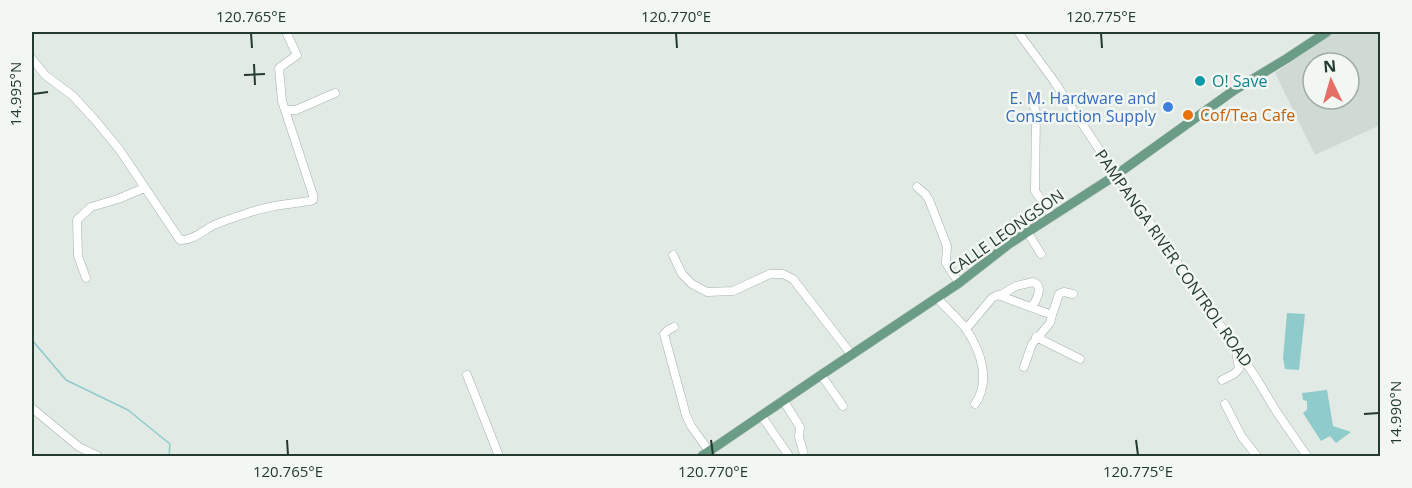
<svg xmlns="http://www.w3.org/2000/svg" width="1412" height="488" viewBox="0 0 1412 488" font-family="'Open Sans',sans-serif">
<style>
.built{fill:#d0dad4;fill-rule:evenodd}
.water{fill:#8ecbca}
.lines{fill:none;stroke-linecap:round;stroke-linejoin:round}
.stream{stroke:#8ecbca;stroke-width:1.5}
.minor-casing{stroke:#a4b2ab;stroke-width:9}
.major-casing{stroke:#bdc4c1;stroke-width:10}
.minor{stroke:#fff;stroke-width:8}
.major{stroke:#6a9c86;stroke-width:9}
.ticks{fill:none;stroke:#233a30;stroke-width:2}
.culture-dot{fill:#0f9aa8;stroke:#f2f7f3;stroke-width:2}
.shop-dot{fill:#3f7fe0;stroke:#f2f7f3;stroke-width:2}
.food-dot{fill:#e8710a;stroke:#f2f7f3;stroke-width:2}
.labels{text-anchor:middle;stroke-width:5;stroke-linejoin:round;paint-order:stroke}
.culture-label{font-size:16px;fill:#0d838f;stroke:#f2f7f3;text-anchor:start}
.shop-label{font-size:16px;fill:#366cbe;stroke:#f2f7f3;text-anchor:end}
.food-label{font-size:16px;fill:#c56008;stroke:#f2f7f3;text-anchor:start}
.street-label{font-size:16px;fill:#233a30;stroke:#f2f7f3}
.neatline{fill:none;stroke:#233a30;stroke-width:2}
.ticks-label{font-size:15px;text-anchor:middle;fill:#233a30}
</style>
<rect width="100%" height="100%" fill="#e1eae5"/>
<!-- built -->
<path class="built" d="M 1335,32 L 1380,32 L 1380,125 L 1315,155 L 1275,73 ZM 1313,63 L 1349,63 L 1349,99 L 1313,99 Z"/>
<!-- water -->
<path class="water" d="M 1287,313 L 1305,314 L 1299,370 L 1285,369 L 1283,358 Z
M 1327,390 L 1333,426 L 1351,432 L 1336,443 L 1330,436 L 1321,441 L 1303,413 L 1307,410 L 1307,401 L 1303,400 L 1302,393 Z"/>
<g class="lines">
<!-- stream -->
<path class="stream" d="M 32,340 L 66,380 L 128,410 L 170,444 L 169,456"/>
<defs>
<path id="minor" d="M 1018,32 L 1054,81 L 1116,175 L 1158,234 L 1255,376 L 1276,411 L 1307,456
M 32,59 L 45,75 L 73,96 L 95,120 L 119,149 L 180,240 C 192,241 204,230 214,225 C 224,221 235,217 245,214 C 266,206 288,204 310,201 L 313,200 L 313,195 L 285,110 L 296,110 L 335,93
M 1030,95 L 1036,112 L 1035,191 L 1052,216
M 285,110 L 282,101 L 279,68 L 297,55 L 286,32
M 917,187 L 925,194 L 929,200 L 947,246 L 946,263 L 959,283
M 1028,233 L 1041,254
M 673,255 L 682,274 L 692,284 L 707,292 L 733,291 L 770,274 L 783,274 L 793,279 L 851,354
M 86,278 L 78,256 L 77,220 L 91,207 L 118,199 L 144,188
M 1001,295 L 1016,286 L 1033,282 C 1044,286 1037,299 1032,307
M 937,298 C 946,308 958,318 966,329 C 981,351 991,381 975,404
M 1052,315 L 1059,294 L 1064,292 L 1073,294
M 674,327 L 668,330 L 664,334 L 686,415 L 691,426 L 709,451
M 966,329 L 992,298 L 998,295 L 1052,315 L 1050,323 L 1032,344 L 1024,367
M 1036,337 L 1080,359
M 467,375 L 499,456
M 821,375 L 843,406
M 1222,380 L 1234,374 L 1239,369 L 1236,351
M 783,400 L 800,427 L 799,437 L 803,451
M 1225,404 L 1242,437 L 1257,456
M 32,408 L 79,447 L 98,456
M 761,415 L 789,456"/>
<path id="major" d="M 702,456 L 821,375 L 959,283 L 1009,244 L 1116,175 L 1233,91 L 1286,59 L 1327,32"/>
</defs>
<!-- minor casing -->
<use href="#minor" class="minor-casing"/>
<!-- major casing -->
<use href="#major" class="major-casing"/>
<!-- minor -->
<use href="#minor" class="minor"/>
<!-- major -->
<use href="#major" class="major"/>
</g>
<!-- ticks -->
<path class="ticks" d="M 251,33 L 252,48M 676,33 L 677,48M 1101,33 L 1102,48M 254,64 L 255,85M 244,75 L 265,74M 33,94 L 48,92M 1364,414 L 1379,413M 287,440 L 288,455M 711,440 L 713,455M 1136,440 L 1138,455"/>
<!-- markers -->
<circle class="culture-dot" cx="1200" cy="81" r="6"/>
<circle class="shop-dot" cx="1168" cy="107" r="6"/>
<circle class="food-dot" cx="1188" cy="115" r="6"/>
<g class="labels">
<!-- culture labels -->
<g class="culture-label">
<text x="1212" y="87">O! Save</text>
</g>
<!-- shop labels -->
<g class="shop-label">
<text x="1156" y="104">E. M. Hardware and<tspan x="1156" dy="18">Construction Supply</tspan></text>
</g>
<!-- food labels -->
<g class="food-label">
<text x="1200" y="121">Cof/Tea Cafe</text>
</g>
<!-- street labels -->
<g class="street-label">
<text transform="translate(1006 232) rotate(-35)" y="6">CALLE LEONGSON</text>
<text transform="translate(1174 258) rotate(55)" y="6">PAMPANGA RIVER CONTROL ROAD</text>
</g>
</g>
<!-- border -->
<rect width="1412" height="488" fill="none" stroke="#f2f7f3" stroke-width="66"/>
<!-- north arrow -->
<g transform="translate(1331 81) rotate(355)"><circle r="28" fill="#f2f7f3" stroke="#9faba5" stroke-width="1.5"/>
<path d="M0-4.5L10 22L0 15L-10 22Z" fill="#e56e65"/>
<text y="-9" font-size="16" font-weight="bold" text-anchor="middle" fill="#233a30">N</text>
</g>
<rect x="33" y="33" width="1346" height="422" class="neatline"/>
<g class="ticks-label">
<text x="251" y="22">120.765°E</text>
<text x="676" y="22">120.770°E</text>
<text x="1101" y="22">120.775°E</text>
<text transform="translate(16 94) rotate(-90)" y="5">14.995°N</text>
<text transform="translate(1396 413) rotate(-90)" y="5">14.990°N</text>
<text x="288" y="477">120.765°E</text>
<text x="713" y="477">120.770°E</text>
<text x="1138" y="477">120.775°E</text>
</g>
</svg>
